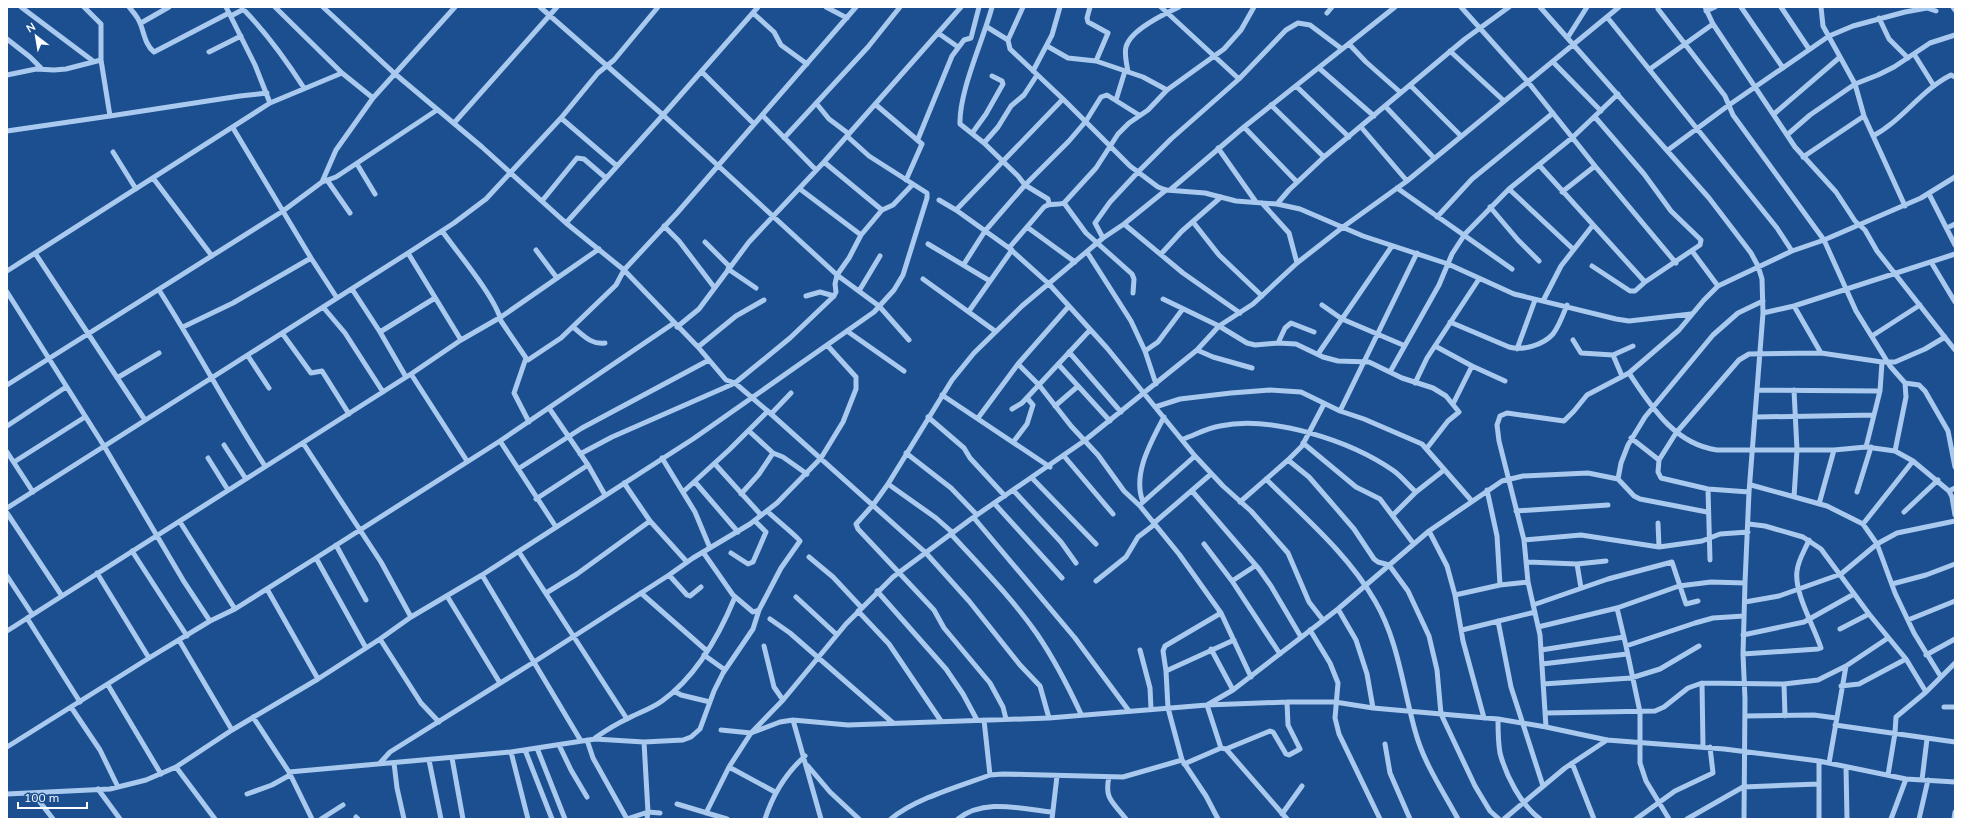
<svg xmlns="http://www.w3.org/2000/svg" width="1962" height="826" viewBox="0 0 1962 826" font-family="Mulish,sans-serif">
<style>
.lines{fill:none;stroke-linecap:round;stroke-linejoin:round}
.minor{stroke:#a9c9ee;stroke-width:5}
</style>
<rect width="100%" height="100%" fill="#1b4f8f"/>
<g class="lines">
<!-- minor -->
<path class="minor" d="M 21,7 L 93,61
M 84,7 L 101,24 L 101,60 L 110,116
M 129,7 C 133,12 138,17 140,23 C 144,32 145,45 154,52 L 229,13
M 226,7 L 255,65 L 270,103
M 275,7 L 342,73
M 323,7 L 394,73 L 482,147 L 566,223 L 624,270 L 698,347 L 726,380 L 735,383 L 771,414 L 926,553 L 969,601 L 1020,665 L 1040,686 L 1049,718
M 540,7 L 663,115 L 837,275 L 879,306 L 909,340
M 826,7 L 847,18
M 992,7 C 983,41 959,91 960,124 L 984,143 L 1018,176 L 1025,185 L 1048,199 L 1049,203
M 1023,7 L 1008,40 L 1010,49 L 1063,99 L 1130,166 L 1158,187 L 1166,190 L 1205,193 L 1236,201 L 1277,204 L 1300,209 L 1363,236 L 1448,264 L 1514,294 L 1616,319 L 1629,321 L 1691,314
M 1090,7 L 1087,18 L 1088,22 L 1108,33 L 1096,61
M 1161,7 L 1239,79
M 1461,7 L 1528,82 L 1595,166 L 1676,263
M 1540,7 L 1709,198 L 1751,253 L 1758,266 L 1762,279 L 1763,313 L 1749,492 L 1745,583 L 1743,654 L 1745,699 L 1744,819
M 1705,7 L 1713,24 L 1795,147 L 1836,192 L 1855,221 L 1865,230 L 1877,251 L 1955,350
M 1741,7 L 1783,68
M 1781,7 L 1809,49
M 1821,7 L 1823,26 L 1855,84 L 1864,116 L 1905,206
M 1953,7 L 1955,10
M 1658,9 L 1725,96 L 1733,115 L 1824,240 L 1856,311 L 1890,366 L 1905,383 L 1906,397 L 1895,451
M 1706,11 L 1715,7
M 753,13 L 774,32 L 781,45 L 807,64
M 1327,13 L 1332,7
M 231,16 L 242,10 L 245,11 C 268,35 286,60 304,88
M 1607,17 L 1777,228 L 1792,251
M 1879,18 L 1889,39 L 1908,58
M 141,23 L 169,7
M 987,27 L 1008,40
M 938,33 L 958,47
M 1568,37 L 1587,7
M 7,39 L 30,57 L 41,68
M 1349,44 L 1366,62 L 1400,92
M 1047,46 L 1068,58 L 1096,61 L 1143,77 L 1167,90
M 1450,51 L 1504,101
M 209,52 L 241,36
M 1914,54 L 1934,86
M 1553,62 L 1601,111
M 1319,68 L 1374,116
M 1650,69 L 1713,24
M 1033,71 L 1052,35 L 1060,7
M 702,72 L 754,124
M 1128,72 C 1127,65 1124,54 1126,47 C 1130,30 1164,14 1179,7
M 7,75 L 36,69 L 54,70 L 66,69 L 101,60
M 1410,85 L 1461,136
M 1296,86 L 1349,137
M 1116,100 L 1125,71
M 816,103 L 829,119 L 849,134
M 875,104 L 922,144 L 906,180
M 1271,105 L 1324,157
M 1385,106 L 1434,158
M 1774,114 L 1840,57
M 762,115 L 816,170
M 561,118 L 617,166
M 454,123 L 557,7
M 1244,127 L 1297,182
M 1361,127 L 1407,181
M 233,128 L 311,258 L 337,298
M 7,131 L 110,116 L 240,96 L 267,93
M 973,132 L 986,114 L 1003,84 L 1002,81 L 992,76
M 1787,135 L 1810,115 L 1855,84 L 1878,75 L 1894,67 L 1930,43 L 1955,35
M 1873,136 C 1903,120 1921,90 1951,75 L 1955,77
M 784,138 L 868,47 L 900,7
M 918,139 L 952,56 L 964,40 L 971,38 L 979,7
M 984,143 L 998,127 L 1011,106 L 1024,95 L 1037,75
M 1218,148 L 1256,202
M 1668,150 L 1729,105 L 1829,36 L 1853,26 L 1905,12 L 1927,8 L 1936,11
M 113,152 L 136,189
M 1803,157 L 1864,116
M 824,162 L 882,210
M 357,164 L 375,194
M 1539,165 L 1645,282 L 1700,245 L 1701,240 L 1671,211 L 1644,174 L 1595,117
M 153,178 L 212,256
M 327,180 L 350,213
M 322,182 L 336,150 L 373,98 L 455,7
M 1397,188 L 1512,269
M 800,189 L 861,235
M 1509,189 L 1573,249
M 1170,190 L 1244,127 L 1395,7
M 1562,192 L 1595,166
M 1929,194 L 1955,245
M 939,200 L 956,210 L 1009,248 L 1049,284 L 1107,348 L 1195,456 L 1223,486 L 1251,511 L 1288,553 L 1309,602 L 1323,620
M 542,201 L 577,158 L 584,159 L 606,178
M 1064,203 L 1086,233 L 1132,274 L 1134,279 L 1133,293
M 1262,203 L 1289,233 L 1297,263
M 1277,204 L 1289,190 L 1324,157 L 1465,39 L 1509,7
M 1490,207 L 1518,240 L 1539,261
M 956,210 L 1063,99
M 1437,217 L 1472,179 L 1553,113
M 1193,222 L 1219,255 L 1262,296
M 566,223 L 663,115 L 758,7
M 1124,224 L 1183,273 L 1240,313
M 664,226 L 679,241 L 714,287
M 1027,227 L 1075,262
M 1947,228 L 1955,224
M 442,231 C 457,252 496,298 501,321 L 526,358 L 514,393 L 529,422
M 1103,238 L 1095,223 L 1110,202 L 1138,172 L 1171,139 L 1239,79 L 1286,30 L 1298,23 L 1310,25 L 1342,49
M 705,242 L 730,267
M 928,244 L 990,281
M 1009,248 L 1044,207 C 1051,202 1057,206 1064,203 L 1096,168 L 1118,134 L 1129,123 L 1148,110 L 1167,90 L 1224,49 L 1241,30 L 1254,7
M 536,250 L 557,278
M 1692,251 L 1718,286
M 1087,252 L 1131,321 L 1145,351 L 1156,384
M 35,253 L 145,420
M 408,253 L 461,340
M 1161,254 L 1182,231 L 1221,197
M 1931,262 L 1955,302
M 964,264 L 985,231 L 1025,185 L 1069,141 L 1086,121 L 1101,97 L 1107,95 L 1139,115
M 1592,266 L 1630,291 L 1635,291 L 1645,282
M 728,269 L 756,288
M 7,271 L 270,103 L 342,73 L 373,98
M 923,279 L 995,331
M 352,289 L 380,332 L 406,377
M 159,290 C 196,348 228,409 265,466
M 859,291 L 880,256
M 7,292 L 104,446 L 183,580 L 210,621
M 806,296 L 820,292 L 834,296
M 1163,299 L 1219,326 L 1247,343 L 1255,345 L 1278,343 L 1296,344 L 1323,357 L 1338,361 L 1369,362 L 1402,378 L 1433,388 L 1446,396 L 1459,412 L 1448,421 L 1427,448
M 1543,301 L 1561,266 L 1593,225
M 1322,305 L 1342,319 L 1403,345
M 1794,306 L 1821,353
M 323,307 L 345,333 L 383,392
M 969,311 L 1012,250
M 1763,313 L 1794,306 L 1955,254
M 1450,322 L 1509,347 C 1523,351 1543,345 1553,334 C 1559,326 1563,315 1567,305
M 183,327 L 233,303 L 311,258
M 573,327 C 583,335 591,345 605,343
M 677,327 L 699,309 L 749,242 L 824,162 L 961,7
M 847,331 L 904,371
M 380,332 L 435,298
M 282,333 L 311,373 L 322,371 L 349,414
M 1872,336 L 1920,305
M 1573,340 L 1581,353 L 1613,355 L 1622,376
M 1278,343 L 1285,328 L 1291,323 L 1314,332
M 1435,346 L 1472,366 L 1453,404
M 698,347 L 736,316 L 764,300
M 1517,349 L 1535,300
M 1197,350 L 1213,357 L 1252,368
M 1145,351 L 1158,342 L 1182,310
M 1069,352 L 1121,412
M 1318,354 L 1392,246
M 1613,355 L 1633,346
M 248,356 L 269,388
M 526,358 L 528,360 L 561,338 L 616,285 L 624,270 L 677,213 L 856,7
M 1018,364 L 1039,385 L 1071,426 L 1098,455 L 1124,491 L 1140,506 L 1179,554 L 1221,613 L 1251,677
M 1058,364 L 1110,421
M 1472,366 L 1505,381
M 1390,372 L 1439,285 L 1452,254 L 1465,234 L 1509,189 L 1573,137 L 1618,94
M 1629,373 C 1651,406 1674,444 1717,450 L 1834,450 L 1866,447 L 1895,451 L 1913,461 L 1949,491 L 1952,497 L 1955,515
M 411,374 L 467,461
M 117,378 L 159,353
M 1415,383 L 1427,358 L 1479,279
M 1905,383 L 1919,385 L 1925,391 L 1948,431 L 1955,467
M 7,385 L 283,211 L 322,182 L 336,177 L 437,110
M 1759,390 L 1880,391
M 942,395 L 1050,467
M 1055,406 L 1077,387
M 1155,407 L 1180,399 L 1231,393 L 1270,390 L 1301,392 L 1340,411 L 1364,419 L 1422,444 L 1471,500
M 549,408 L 588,465 L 605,495
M 1012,409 L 1022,403 L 1090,330
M 1340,411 L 1417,253
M 771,414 L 791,393
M 928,417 L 964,448 L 970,458 L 1005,496
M 1756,417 L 1874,415
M 978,418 L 1018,364 L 1069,306
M 7,426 L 66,387
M 1631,438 L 1659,460
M 1183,439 C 1195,435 1207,428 1220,426 C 1272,415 1351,441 1394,471 C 1402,477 1409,486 1416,492
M 500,441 L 556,527
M 1014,441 L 1027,424 L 1032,408 L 1033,405 L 1027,398
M 303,443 L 381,562 L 411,617
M 1303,443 L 1356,487 L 1380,499 L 1413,543
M 224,445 L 246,479
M 1866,447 L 1880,391 L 1882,362
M 7,452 L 33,492
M 773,453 L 783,457 L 807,474
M 906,453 L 951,488 L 977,515
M 580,454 L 612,437 L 726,387 L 735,383 L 790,338 L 834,296 L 836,292 L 835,284 L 837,275 L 849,258 L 861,235 L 882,210 L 893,205 L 913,184
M 1064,456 L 1113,514
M 208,458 L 228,490
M 662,458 L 695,512 L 710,548
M 1288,460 L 1309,477 L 1329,500 L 1354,529 L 1374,559 L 1378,562 L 1389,565 L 1408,591 L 1429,636 L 1437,670 L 1441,714 L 1475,786 L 1490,811 L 1499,819
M 14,462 L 85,417
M 715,464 L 761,515
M 518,469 L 582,428 L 709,360
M 1032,478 L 1096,544
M 1266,479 C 1304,517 1348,554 1375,601 C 1399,642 1403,690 1416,734 C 1424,763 1444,793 1458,819
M 1618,479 L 1621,463 L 1628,445 L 1645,417 L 1713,335 L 1738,313 L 1763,301
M 695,482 L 738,532
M 624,483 L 650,521 L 687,562
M 888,484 L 936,518 L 953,533
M 1751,485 L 1827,506 L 1863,524 L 1877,544 L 1895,593 L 1914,633 L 1941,677
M 1708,489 L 1710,560
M 1013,490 L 1061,542 L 1076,563
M 1487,490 L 1497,536 L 1500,585
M 1192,491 L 1259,569 L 1271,586 L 1301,637
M 1949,491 L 1955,488
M 683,492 L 729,450 L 768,411
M 1749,492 L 1708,489 L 1661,478 L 1658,472 L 1659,460 L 1676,433 L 1739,360 L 1749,354 L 1821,353 L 1882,362 L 1895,362 L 1925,349 L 1945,337
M 1857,492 L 1871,447
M 741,494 L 759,474 L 773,453 L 749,431
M 1794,497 L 1797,450 L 1794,390
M 536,499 L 588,465
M 1143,502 C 1132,474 1151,442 1164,417
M 1240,502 L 1288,460 L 1302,446 L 1324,404
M 994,503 L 1062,578
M 1142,503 L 1195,456
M 1819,504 L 1834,450
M 7,508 L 408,253 L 454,223 L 486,199 L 561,118 L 598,73 L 614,60 L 658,7
M 1516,511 L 1608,505
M 1904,512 L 1938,480
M 7,513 L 62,596
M 1393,515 L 1416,492 L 1444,470
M 974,518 L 1075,638 L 1129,711
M 180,522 L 235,609
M 1154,523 L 1211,474
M 1658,523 L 1659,547
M 1749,524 L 1765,526 L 1803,537 L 1821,549 L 1869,614 L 1906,659 L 1926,692
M 1863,524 L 1913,461
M 1429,531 L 1447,566 L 1455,595 L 1463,641 L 1484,718
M 951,534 C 980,566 1012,598 1037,634 C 1054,659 1068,686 1081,714
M 1524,540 L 1581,535 L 1659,547 L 1702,541 L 1720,534 L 1748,532
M 1204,544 L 1232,581 L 1280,654
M 336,545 L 366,600
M 132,551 L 187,636
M 519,552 L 627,719
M 703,552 L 733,595 L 753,612 L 759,610 L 781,568 L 800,541 C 798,537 773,517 767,511
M 731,553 L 748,564 L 753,562 L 766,532 L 755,521
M 809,557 L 833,577 L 861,607
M 316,558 L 366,648
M 1528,562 L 1577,564 L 1606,561
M 1577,564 L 1581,588
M 97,573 L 149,658
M 482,575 L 581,741
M 669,575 L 687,595 L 690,596 L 701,587
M 7,576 L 32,614
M 1096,581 L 1126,557 L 1138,537 L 1155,524
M 1232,581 L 1255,566
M 1892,584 L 1926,575 L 1955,564
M 267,589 L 318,679
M 877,591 L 946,669 L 963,694 L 977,720
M 546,593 L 577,574 L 650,521
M 641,593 L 707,651
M 1455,595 L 1500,585 L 1528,582
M 447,596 L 500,683
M 796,597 L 836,634
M 1745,602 L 1779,596 L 1841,574 L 1877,544 L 1897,533 L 1955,521
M 1533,605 L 1608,579 L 1672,562 L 1686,604 L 1698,601
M 1617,608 L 1626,646 L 1640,712 L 1640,763 L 1646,781 L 1669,819
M 1338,609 L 1356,640 L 1367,674 L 1373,708
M 858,611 L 889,644 L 941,721
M 27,618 L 80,702
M 770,619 L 790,633 L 893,723
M 1908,620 L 1955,601
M 1498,621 L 1511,687 L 1543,786
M 1538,627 L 1617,608 L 1679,586 L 1711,582 L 1745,583
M 1840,629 L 1869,614
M 1310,630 L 1330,663 L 1338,683 L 1335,718 L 1339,734 L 1380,819
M 1462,630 L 1535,612
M 7,631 L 411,374 L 461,340 L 501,317 L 599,249
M 1743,635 L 1804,622 L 1854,594
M 380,639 L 421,703 L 439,722
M 179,640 L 232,730
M 764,646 L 774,687 L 783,700
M 1626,646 L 1695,623 L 1713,618 L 1744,616
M 1211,649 L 1233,690
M 1140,650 L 1150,688 L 1151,709
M 1541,650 L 1624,637
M 1743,654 L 1818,649 L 1821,648 C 1814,626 1794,593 1797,571 C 1798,560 1805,550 1809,540
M 704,655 L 725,670
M 1926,655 L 1955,639
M 1542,664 L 1627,654
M 1166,671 L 1163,651 L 1165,646 L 1221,613
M 1702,683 L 1703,747
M 1543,684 L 1631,678 L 1660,669 L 1699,646
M 1784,684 L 1785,716
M 108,685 L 161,774
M 1841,686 L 1859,684 L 1906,659
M 674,691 L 681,695 L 710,702
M 71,707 L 100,750 L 118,787
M 1944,707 L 1955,707
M 1546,713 L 1655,711 L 1664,707 L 1688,688 L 1702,683 L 1784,684 L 1818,680 L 1846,666 L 1888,638
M 1745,716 L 1814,715 L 1836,718
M 253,717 L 289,772 L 312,819
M 1006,719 L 1003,707 L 990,683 L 944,628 L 934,610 L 858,529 L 856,524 L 873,505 L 888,484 L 952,380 L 974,353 L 1022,306 L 1103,238 L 1124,224 L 1166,190
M 1498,719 C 1498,731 1498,742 1500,753 C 1506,776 1521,805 1540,819
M 793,720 L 821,819
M 984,720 L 990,775
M 1835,725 L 1955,742
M 1546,727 L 1540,635 L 1528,582 L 1524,540 L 1499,441 L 1497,425 L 1500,416 L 1507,413 L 1564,421 L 1574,411 L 1587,395 L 1629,373 L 1679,330 L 1704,300 L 1718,286 L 1792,251 L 1824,240 L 1921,198 L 1955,177
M 721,730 L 751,733 L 780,722 L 793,720 L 848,725 L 1049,718 L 1207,705 L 1287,702 L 1335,702 L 1373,708 L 1498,719 L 1546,727 L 1607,740 L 1724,749 L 1819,761 L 1906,779 L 1955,782
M 595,738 C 605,731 616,724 627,719 C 638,713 651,709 662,701 C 697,676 719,636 735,597
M 587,740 L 593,758 L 627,819
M 644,742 L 648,812 L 647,819
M 1385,744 L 1390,773 L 1410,819
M 559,745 L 571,770 L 587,797
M 7,747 L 149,658 L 210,621 L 235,609 L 316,558 L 500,441 L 674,323
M 537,748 L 565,819
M 1221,748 L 1207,705 L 1233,690 L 1338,609 L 1429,531 L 1502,481 L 1523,476 L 1588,473 L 1618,479 L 1634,496 L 1640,499 L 1707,512
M 1226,749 L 1270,731 L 1273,732 L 1286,754 L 1289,755 L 1300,749 L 1288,725 L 1287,702
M 525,750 L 552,819
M 511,752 L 528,819
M 452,758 L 463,819
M 429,760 L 441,819
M 1819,761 L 1819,819
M 380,763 L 390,752 L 534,662 L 669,575 L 693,558 L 750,524 L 777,503 L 821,458 L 843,422 L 856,389 L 856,377 L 827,345
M 394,763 L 397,788 L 404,819
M 1572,763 L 1594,819
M 1829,763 L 1846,666
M 1184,764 L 1221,748 L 1226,749 L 1287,819
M 808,766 L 830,792 L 859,819
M 176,767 L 215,819
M 729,767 L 775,792
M 1846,767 L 1847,819
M 289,772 L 511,752 L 595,739 L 644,742 L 683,740 L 691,737 L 700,729 L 714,691 L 723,673 L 753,629 L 759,610
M 1888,775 L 1895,733 L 1896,717 L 1926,692 L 1955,663
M 1109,777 C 1104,799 1113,802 1126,819
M 1922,780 L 1927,739
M 98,789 L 120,819
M 33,793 L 53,819
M 7,794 L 110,789 L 146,780 L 176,767 L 232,730 L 318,679 L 380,639 L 411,617 L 482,575 L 693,439 L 874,312 L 894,290 L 903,275 L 927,198 L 927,193 L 869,156 L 848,137
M 247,794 L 272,785 L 290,775
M 677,804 L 727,819
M 706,813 L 729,767 L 751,733 L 783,700 L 846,624 L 893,577 L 971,519 L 1084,441 L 1197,350 L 1219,326 L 1253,304 L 1297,263 L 1343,227 L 1407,181 L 1619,7
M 1282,814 L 1302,786
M 356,817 L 358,819
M 321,819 L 343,805
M 627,819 L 648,812 L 660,813
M 765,819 C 773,794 785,774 805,756
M 891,819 C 914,799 960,786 990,775 L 1003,774 L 1123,777 L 1182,760
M 958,819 C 984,798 1021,809 1052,812
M 1052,819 L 1057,776
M 1218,819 L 1206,796 L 1182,760 L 1168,708 L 1166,671 L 1234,640
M 1504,819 L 1565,768 L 1607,740
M 1636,819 L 1675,791 L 1713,773 L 1710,747
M 1687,819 L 1743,787 L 1819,784
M 1891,819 L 1906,779
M 1919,819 L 1928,780
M 1954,819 L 1955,812"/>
</g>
<!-- border -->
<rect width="1962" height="826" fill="none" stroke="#ffffff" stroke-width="16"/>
<!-- north arrow -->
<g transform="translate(36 36) rotate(329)" stroke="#1b4f8f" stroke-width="3" paint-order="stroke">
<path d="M0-3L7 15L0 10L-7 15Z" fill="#ffffff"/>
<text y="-6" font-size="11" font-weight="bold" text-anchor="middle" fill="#ffffff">N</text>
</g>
<!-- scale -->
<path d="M18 802v6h69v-6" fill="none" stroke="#ffffff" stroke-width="2"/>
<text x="24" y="802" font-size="12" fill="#ffffff" stroke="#1b4f8f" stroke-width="3" paint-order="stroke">100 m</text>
</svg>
